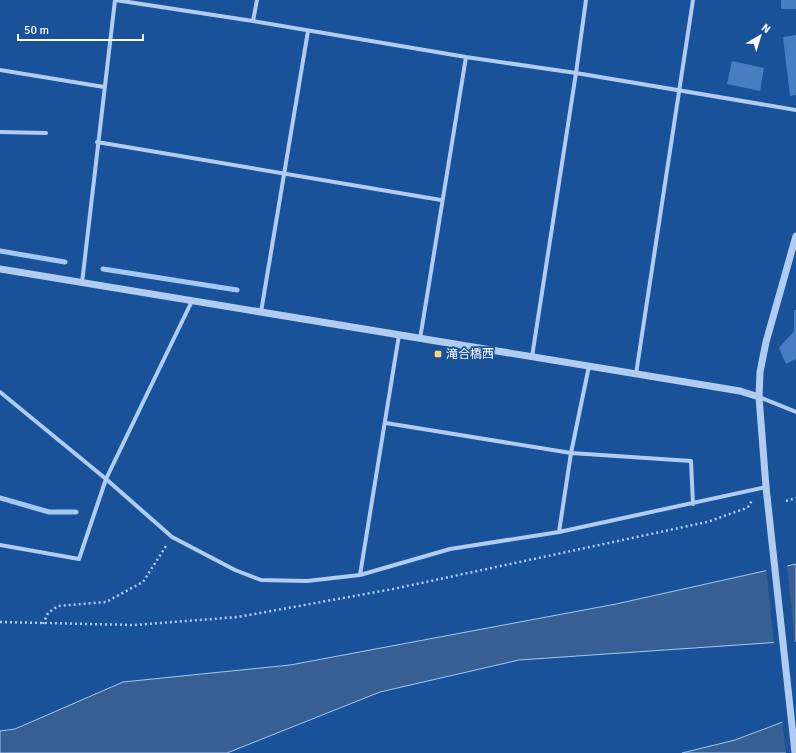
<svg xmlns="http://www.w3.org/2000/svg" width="796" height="753" viewBox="0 0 796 753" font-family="Signika,'Noto Sans JP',sans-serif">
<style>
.water{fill:#385f93;stroke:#a3c8f3}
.pier{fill:#1a529a}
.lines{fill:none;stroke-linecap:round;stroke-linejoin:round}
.stream{stroke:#a3c8f3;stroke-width:5}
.building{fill:#477ec2}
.path{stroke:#b0cdf1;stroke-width:2.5;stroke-dasharray:2 3;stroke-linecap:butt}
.minor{stroke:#b0cdf1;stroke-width:4}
.tertiary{stroke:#b0cdf1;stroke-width:7}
.poi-dot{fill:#ffd570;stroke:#1a529a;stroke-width:1.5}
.labels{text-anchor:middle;stroke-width:3.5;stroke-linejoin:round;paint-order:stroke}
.poi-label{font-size:12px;fill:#fff;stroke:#1a529a;text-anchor:start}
</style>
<rect width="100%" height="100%" fill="#1a529a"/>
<!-- water -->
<path class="water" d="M 796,564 L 796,641 L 519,660 L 380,692 L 227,753 L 0,753 L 0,731 L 15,729 L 123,682 L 290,665 L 616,604 Z
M 796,717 L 796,753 L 682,753 L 735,740 Z"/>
<!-- pier -->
<path class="pier" d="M 787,564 L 795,643 L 774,644 L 766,568 Z
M 796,715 L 796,753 L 786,753 L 782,720 Z"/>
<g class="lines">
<!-- stream -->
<path class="stream" d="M 0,251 L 65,262
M 103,269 L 237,290
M 0,498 L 49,512 L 76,512"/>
</g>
<!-- building -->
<path class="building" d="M 781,0 L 796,0 L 796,9 L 781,9 Z
M 796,35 L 796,95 L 790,96 L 783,37 Z
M 732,61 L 764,68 L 760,91 L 727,84 Z
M 794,310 L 796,310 L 796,359 L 786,364 L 779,348 L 794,331 Z"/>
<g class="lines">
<!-- path -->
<path class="path" d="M 786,501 L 796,498
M 0,622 L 134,625 L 238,617 L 393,589 L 707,522 L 744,509 L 749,506 L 752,500
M 43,624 L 48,613 L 58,606 L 106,602 L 143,582 L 166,546"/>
<!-- minor -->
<path class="minor" d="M 115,0 L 253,21 L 257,0
M 253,21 L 466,57 L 576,73 L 796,110
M 0,70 L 104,87
M 0,132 L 46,133
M 97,142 L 441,200
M 82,283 L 115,0
M 261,312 L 308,31
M 420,339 L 466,57
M 532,357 L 576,73 L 586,0
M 636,374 L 693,0
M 0,392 L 106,479 L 172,537 L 235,570 L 261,580 L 307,581 L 360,575 L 450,549 L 559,532 L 766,487
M 759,397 L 796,412
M 386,423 L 571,453 L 691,461 L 693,504
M 559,532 L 571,453 L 589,366
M 0,545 L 79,559 L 106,479 L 192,301
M 360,575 L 399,335"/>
<!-- tertiary -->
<path class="tertiary" d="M 0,269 L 740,391 L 759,397
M 795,753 L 766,487 L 759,397 L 760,372 L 766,342 L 796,236"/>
</g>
<!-- markers -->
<rect class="poi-dot" x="434" y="350" width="8" height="8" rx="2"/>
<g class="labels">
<!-- poi labels -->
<g class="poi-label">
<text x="446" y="358">滝合橋西</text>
</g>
</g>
<!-- north arrow -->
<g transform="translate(760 36) rotate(38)" stroke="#1a529a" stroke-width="3" paint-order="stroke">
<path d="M0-3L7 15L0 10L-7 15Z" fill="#ffffff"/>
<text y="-6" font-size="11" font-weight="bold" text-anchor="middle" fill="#ffffff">N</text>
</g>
<!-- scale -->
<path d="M18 34v6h125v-6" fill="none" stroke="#ffffff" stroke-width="2"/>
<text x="24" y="34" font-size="12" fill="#ffffff" stroke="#1a529a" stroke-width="3" paint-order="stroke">50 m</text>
</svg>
